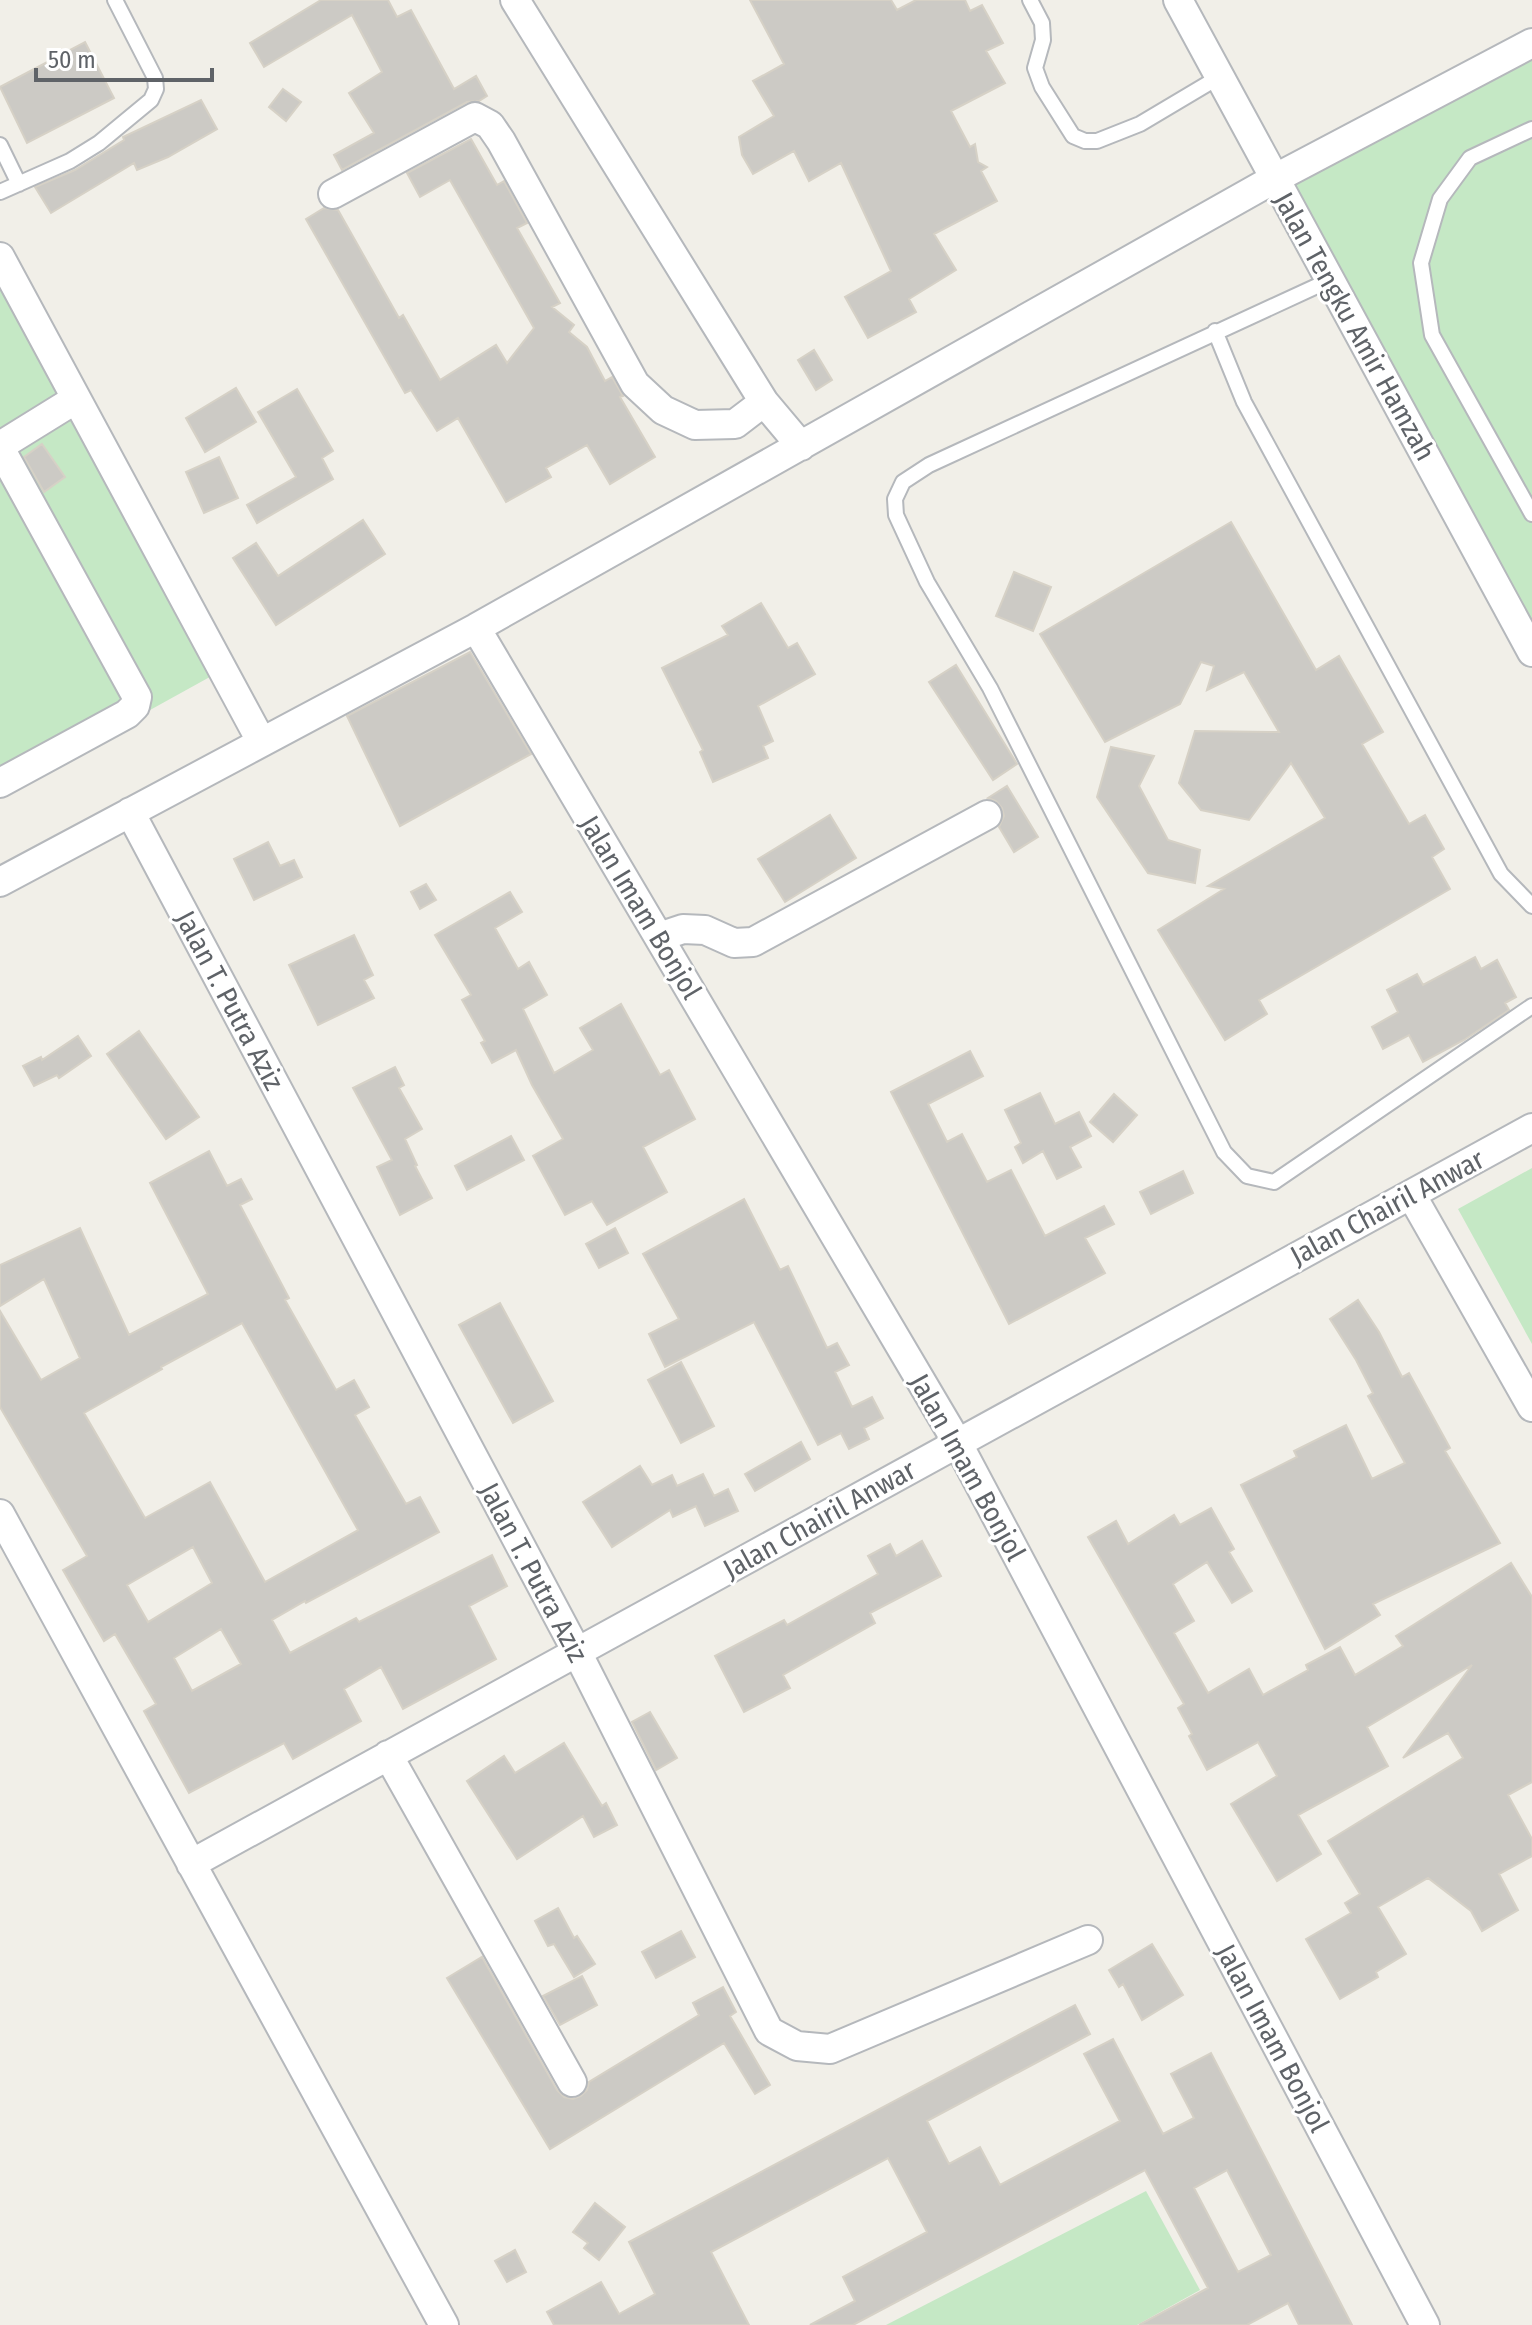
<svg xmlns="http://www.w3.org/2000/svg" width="1532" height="2325" viewBox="0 0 1532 2325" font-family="'Fira Sans Condensed',sans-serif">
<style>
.green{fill:#c5e8c5}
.building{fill:#cccac5;stroke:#d6d1c6;stroke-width:2;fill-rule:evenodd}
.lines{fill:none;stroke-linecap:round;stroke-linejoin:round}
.lane-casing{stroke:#b5b8bc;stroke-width:18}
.street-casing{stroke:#b5b8bc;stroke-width:32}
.lane{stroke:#fff;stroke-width:14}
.street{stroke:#fff;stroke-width:28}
.labels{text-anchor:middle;stroke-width:6;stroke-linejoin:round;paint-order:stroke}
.street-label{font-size:28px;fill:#5f6368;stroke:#fff}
</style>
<rect width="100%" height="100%" fill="#f1efe8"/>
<!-- green -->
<path class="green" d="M 1532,49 L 1532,642 L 1283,181 Z
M 0,275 L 217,673 L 0,793 Z
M 1532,1168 L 1532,1344 L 1458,1209 Z
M 1146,2191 L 1200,2290 L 1137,2325 L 886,2325 Z"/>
<!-- building -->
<path class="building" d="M 321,0 L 388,0 L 397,17 L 411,10 L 454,89 L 476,76 L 487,96 L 479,101 L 467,102 L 342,170 L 334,155 L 374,133 L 349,93 L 382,72 L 352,15 L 264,67 L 250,43 Z
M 750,0 L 891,0 L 897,10 L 916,0 L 965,0 L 970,11 L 982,5 L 1003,43 L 986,51 L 1005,83 L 951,111 L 970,147 L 975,144 L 978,162 L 987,167 L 981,171 L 997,201 L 934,234 L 956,270 L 909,299 L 916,312 L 868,338 L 845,297 L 891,271 L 841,163 L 809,181 L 794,151 L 753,174 L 742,155 L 739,137 L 774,116 L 753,81 L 784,64 Z
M 85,42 L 114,98 L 27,143 L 0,87 Z
M 283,89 L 301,102 L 286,121 L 269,107 Z
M 201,100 L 217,129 L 168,157 L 137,170 L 134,163 L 51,213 L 35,187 L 75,170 L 124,140 L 123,137 Z
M 471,139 L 497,185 L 504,181 L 527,223 L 517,228 L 560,303 L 552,307 L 574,325 L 569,332 L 587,347 L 605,381 L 612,377 L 623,396 L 620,397 L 655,457 L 610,484 L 587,445 L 546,468 L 551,477 L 506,502 L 458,418 L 437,431 L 411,390 L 405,393 L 306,219 L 324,208 L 338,210 L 399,318 L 403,315 L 440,380 L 496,345 L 507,363 L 534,328 L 450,180 L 420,197 L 407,173 Z
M 814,350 L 832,380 L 816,390 L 798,360 Z
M 236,388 L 256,422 L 205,452 L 186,418 Z
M 297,389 L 333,451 L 322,458 L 333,479 L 257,523 L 247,505 L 296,477 L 258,412 Z
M 42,444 L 65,477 L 44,492 L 24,457 Z
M 219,457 L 238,498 L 204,513 L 186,472 Z
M 363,520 L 385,554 L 276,625 L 233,558 L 256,543 L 278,576 Z
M 1231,522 L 1316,670 L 1339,656 L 1383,732 L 1362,744 L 1409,824 L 1425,815 L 1444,849 L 1432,857 L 1450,889 L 1259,1000 L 1267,1014 L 1225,1040 L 1158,930 L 1224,889 L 1208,886 L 1325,818 L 1291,763 L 1249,820 L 1201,810 L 1179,783 L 1195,731 L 1279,732 L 1244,672 L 1207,690 L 1214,666 L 1201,662 L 1180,704 L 1105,742 L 1040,634 Z
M 1014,572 L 1051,587 L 1033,631 L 996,616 Z
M 761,603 L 788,648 L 797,643 L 815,674 L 758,706 L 773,741 L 763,746 L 768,758 L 713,782 L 700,752 L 703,750 L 662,668 L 728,635 L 722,626 Z
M 470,652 L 531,754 L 400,826 L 347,716 Z
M 956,665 L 1017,764 L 993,780 L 929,682 Z
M 1111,747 L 1154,756 L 1139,786 L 1168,840 L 1200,850 L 1195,883 L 1148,873 L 1097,797 Z
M 1007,786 L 1038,837 L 1014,852 L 999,827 L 1004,816 L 1002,808 L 996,801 L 988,798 Z
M 830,815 L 856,858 L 785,902 L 758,859 Z
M 268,842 L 280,866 L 294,860 L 302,877 L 254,900 L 234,859 Z
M 426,884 L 436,900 L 420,909 L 411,892 Z
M 510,892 L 522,912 L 495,928 L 518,969 L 529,962 L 547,995 L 523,1009 L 554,1073 L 593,1050 L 580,1028 L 621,1004 L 660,1075 L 669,1070 L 695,1119 L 643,1147 L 667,1192 L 607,1225 L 592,1201 L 565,1215 L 533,1156 L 563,1139 L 532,1085 L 516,1050 L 492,1063 L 481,1043 L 485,1041 L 462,1000 L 471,995 L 435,935 Z
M 354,935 L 373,975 L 364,980 L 374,998 L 318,1025 L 289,965 Z
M 1475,957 L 1481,969 L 1497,960 L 1516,997 L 1505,1003 L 1509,1010 L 1464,1040 L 1423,1062 L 1409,1035 L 1383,1049 L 1372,1027 L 1398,1012 L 1387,990 L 1417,974 L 1423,985 Z
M 139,1031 L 199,1117 L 166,1139 L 107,1054 Z
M 78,1036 L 91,1056 L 59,1078 L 57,1075 L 34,1086 L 23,1066 L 41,1057 L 42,1060 Z
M 970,1051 L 983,1076 L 928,1104 L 947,1142 L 962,1134 L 987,1182 L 1011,1170 L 1045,1236 L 1104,1206 L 1114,1224 L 1085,1238 L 1105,1273 L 1009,1324 L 891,1092 Z
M 395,1067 L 404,1085 L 399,1088 L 422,1129 L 405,1139 L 417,1165 L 415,1166 L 432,1198 L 400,1215 L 377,1167 L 392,1160 L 353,1088 Z
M 1040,1093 L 1055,1124 L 1079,1112 L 1091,1136 L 1070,1147 L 1081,1167 L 1057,1179 L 1043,1151 L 1023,1163 L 1015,1147 L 1021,1143 L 1005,1110 Z
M 1114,1094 L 1137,1115 L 1113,1142 L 1090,1122 Z
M 511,1136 L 524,1160 L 467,1190 L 455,1166 Z
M 209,1151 L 227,1186 L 241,1179 L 252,1199 L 240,1205 L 289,1298 L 285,1300 L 336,1390 L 354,1380 L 369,1407 L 355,1415 L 406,1504 L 420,1497 L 439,1532 L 306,1603 L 305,1601 L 272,1620 L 290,1653 L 356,1618 L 359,1622 L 492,1555 L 507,1586 L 469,1606 L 496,1659 L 403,1709 L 381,1667 L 344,1689 L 361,1721 L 293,1759 L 284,1743 L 189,1793 L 144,1711 L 156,1704 L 115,1634 L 104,1641 L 63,1570 L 87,1556 L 0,1407 L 0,1311 L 41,1380 L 80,1358 L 44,1279 L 0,1306 L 0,1265 L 80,1228 L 129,1335 L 208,1294 L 150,1183 ZM 242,1323 L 358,1530 L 265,1582 L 210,1482 L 145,1518 L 84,1413 L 162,1369 L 161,1367 ZM 193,1547 L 212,1583 L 148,1622 L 127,1585 ZM 221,1629 L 241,1664 L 192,1691 L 174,1658 Z
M 1183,1171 L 1193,1193 L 1151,1214 L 1140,1192 Z
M 744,1199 L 780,1270 L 788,1266 L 827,1348 L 837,1343 L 849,1365 L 835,1372 L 852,1407 L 872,1397 L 883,1418 L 864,1428 L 869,1439 L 849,1449 L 841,1433 L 818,1445 L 754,1322 L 665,1367 L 649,1334 L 679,1319 L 643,1254 Z
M 615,1228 L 628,1253 L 599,1268 L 586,1244 Z
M 1358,1300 L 1379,1332 L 1402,1377 L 1409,1373 L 1450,1448 L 1445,1451 L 1500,1543 L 1373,1604 L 1380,1615 L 1325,1649 L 1241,1485 L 1297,1457 L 1294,1451 L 1346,1425 L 1372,1479 L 1405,1463 L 1368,1396 L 1373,1393 L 1356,1360 L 1330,1319 Z
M 500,1303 L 553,1401 L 513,1423 L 459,1325 Z
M 681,1362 L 714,1426 L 681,1443 L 648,1380 Z
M 801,1442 L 810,1459 L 755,1491 L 745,1474 Z
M 640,1466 L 652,1485 L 672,1475 L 677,1486 L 703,1474 L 714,1496 L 728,1489 L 738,1511 L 705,1526 L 696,1506 L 673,1517 L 670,1510 L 612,1547 L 583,1502 Z
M 1211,1508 L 1234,1549 L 1229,1552 L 1252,1591 L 1232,1603 L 1207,1562 L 1173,1584 L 1194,1621 L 1174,1633 L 1208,1693 L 1249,1669 L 1263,1695 L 1308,1670 L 1306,1665 L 1340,1647 L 1355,1675 L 1403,1646 L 1396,1636 L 1511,1563 L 1532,1597 L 1532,1782 L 1508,1795 L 1532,1839 L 1532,1856 L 1499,1874 L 1518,1910 L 1482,1931 L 1471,1911 L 1428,1878 L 1378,1907 L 1406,1954 L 1376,1972 L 1378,1977 L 1340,1999 L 1306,1939 L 1351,1913 L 1345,1903 L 1360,1894 L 1328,1841 L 1463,1758 L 1448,1733 L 1403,1758 L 1472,1665 L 1367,1727 L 1388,1766 L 1298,1815 L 1321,1854 L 1277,1881 L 1231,1804 L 1277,1776 L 1258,1742 L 1207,1770 L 1189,1736 L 1192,1734 L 1178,1708 L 1184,1704 L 1088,1537 L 1116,1521 L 1128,1544 L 1174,1515 L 1180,1525 Z
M 922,1541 L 941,1576 L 870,1613 L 875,1623 L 783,1675 L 790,1688 L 744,1712 L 715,1656 L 784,1620 L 787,1625 L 878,1574 L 868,1556 L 890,1544 L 896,1556 Z
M 650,1712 L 677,1758 L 656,1770 L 632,1722 Z
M 564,1743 L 602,1806 L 606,1803 L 617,1825 L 594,1837 L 583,1816 L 517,1859 L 467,1781 L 504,1756 L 515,1773 Z
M 558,1908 L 574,1938 L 577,1936 L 595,1964 L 574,1977 L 554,1944 L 548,1946 L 535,1921 Z
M 681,1931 L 695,1957 L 656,1978 L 642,1952 Z
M 1152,1944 L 1183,1995 L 1142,2020 L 1123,1984 L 1119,1987 L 1109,1970 Z
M 482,1957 L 557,2090 L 564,2097 L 573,2099 L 581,2096 L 587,2090 L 589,2082 L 699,2015 L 693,2003 L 723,1987 L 736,2012 L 730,2016 L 770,2085 L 755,2094 L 724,2043 L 550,2149 L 447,1978 Z
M 582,1976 L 597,2005 L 560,2025 L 543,1996 Z
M 1075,2005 L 1090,2034 L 927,2121 L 949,2164 L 980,2147 L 1000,2185 L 1120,2121 L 1084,2054 L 1113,2039 L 1163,2134 L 1194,2118 L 1171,2074 L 1211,2053 L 1352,2325 L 1299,2325 L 1288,2303 L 1247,2325 L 1139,2325 L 1208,2288 L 1145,2170 L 853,2325 L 810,2325 L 855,2301 L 843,2277 L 927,2232 L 888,2158 L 711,2252 L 749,2325 L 554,2325 L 547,2312 L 601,2282 L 619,2314 L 655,2294 L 629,2242 ZM 1227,2170 L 1271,2255 L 1238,2272 L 1194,2188 Z
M 595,2203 L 625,2227 L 599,2260 L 584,2248 L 588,2243 L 573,2232 Z
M 515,2250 L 526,2272 L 507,2282 L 495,2261 Z"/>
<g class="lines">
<defs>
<path id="lane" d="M 1030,0 L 1042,23 L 1043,40 L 1035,68 L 1042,87 L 1073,136 L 1085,141 L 1097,141 L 1140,124 L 1219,77
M 1532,129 L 1470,158 L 1440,199 L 1421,263 L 1432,335 L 1532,514
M 0,145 L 19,184
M 0,192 L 70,161 L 99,143 L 151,100 L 156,89 L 155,78 L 115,0
M 1330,280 L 929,465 L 903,482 L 895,499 L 896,515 L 927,582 L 990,688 L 1224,1152 L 1247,1176 L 1274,1182 L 1532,1006
M 1215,331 L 1244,402 L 1501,874 L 1532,906"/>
<path id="street" d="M 515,0 L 764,402 L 801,446
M 1178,0 L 1532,652
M 333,194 L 475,117 L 490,125 L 501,141 L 635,384 L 663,410 L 695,425 L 735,424 L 764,402
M 0,257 L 261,741
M 0,446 L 76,399
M 0,448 L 137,697 L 135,706 L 127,714 L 0,783
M 476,628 L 957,1442 L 1425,2325
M 130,812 L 577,1652 L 769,2031 L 797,2046 L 830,2049 L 1088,1940
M 0,882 L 476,628 L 1274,179 L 1532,43
M 659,937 L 683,929 L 705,930 L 734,943 L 753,942 L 987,815
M 1412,1196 L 1532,1407
M 0,1514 L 444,2325
M 388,1755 L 572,2082
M 191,1864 L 1532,1128"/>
</defs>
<!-- lane casing -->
<use href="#lane" class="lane-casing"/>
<!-- street casing -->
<use href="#street" class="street-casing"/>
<!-- lane -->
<use href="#lane" class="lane"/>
<!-- street -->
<use href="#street" class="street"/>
</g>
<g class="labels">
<!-- street labels -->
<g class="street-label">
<text transform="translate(1355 326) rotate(61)" y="10">Jalan Tengku Amir Hamzah</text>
<text transform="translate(641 907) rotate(59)" y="10">Jalan Imam Bonjol</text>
<text transform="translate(230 1000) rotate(62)" y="10">Jalan T. Putra Aziz</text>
<text transform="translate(1387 1207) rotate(-28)" y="10">Jalan Chairil Anwar</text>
<text transform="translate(968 1467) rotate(61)" y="10">Jalan Imam Bonjol</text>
<text transform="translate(819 1519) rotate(-29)" y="10">Jalan Chairil Anwar</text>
<text transform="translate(534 1572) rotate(62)" y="10">Jalan T. Putra Aziz</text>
<text transform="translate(1273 2038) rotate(62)" y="10">Jalan Imam Bonjol</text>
</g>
</g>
<!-- scale -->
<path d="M36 68v12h176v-12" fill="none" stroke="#5f6368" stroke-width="4"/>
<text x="48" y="68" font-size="24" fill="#5f6368" stroke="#ffffff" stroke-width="6" paint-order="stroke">50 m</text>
</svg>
